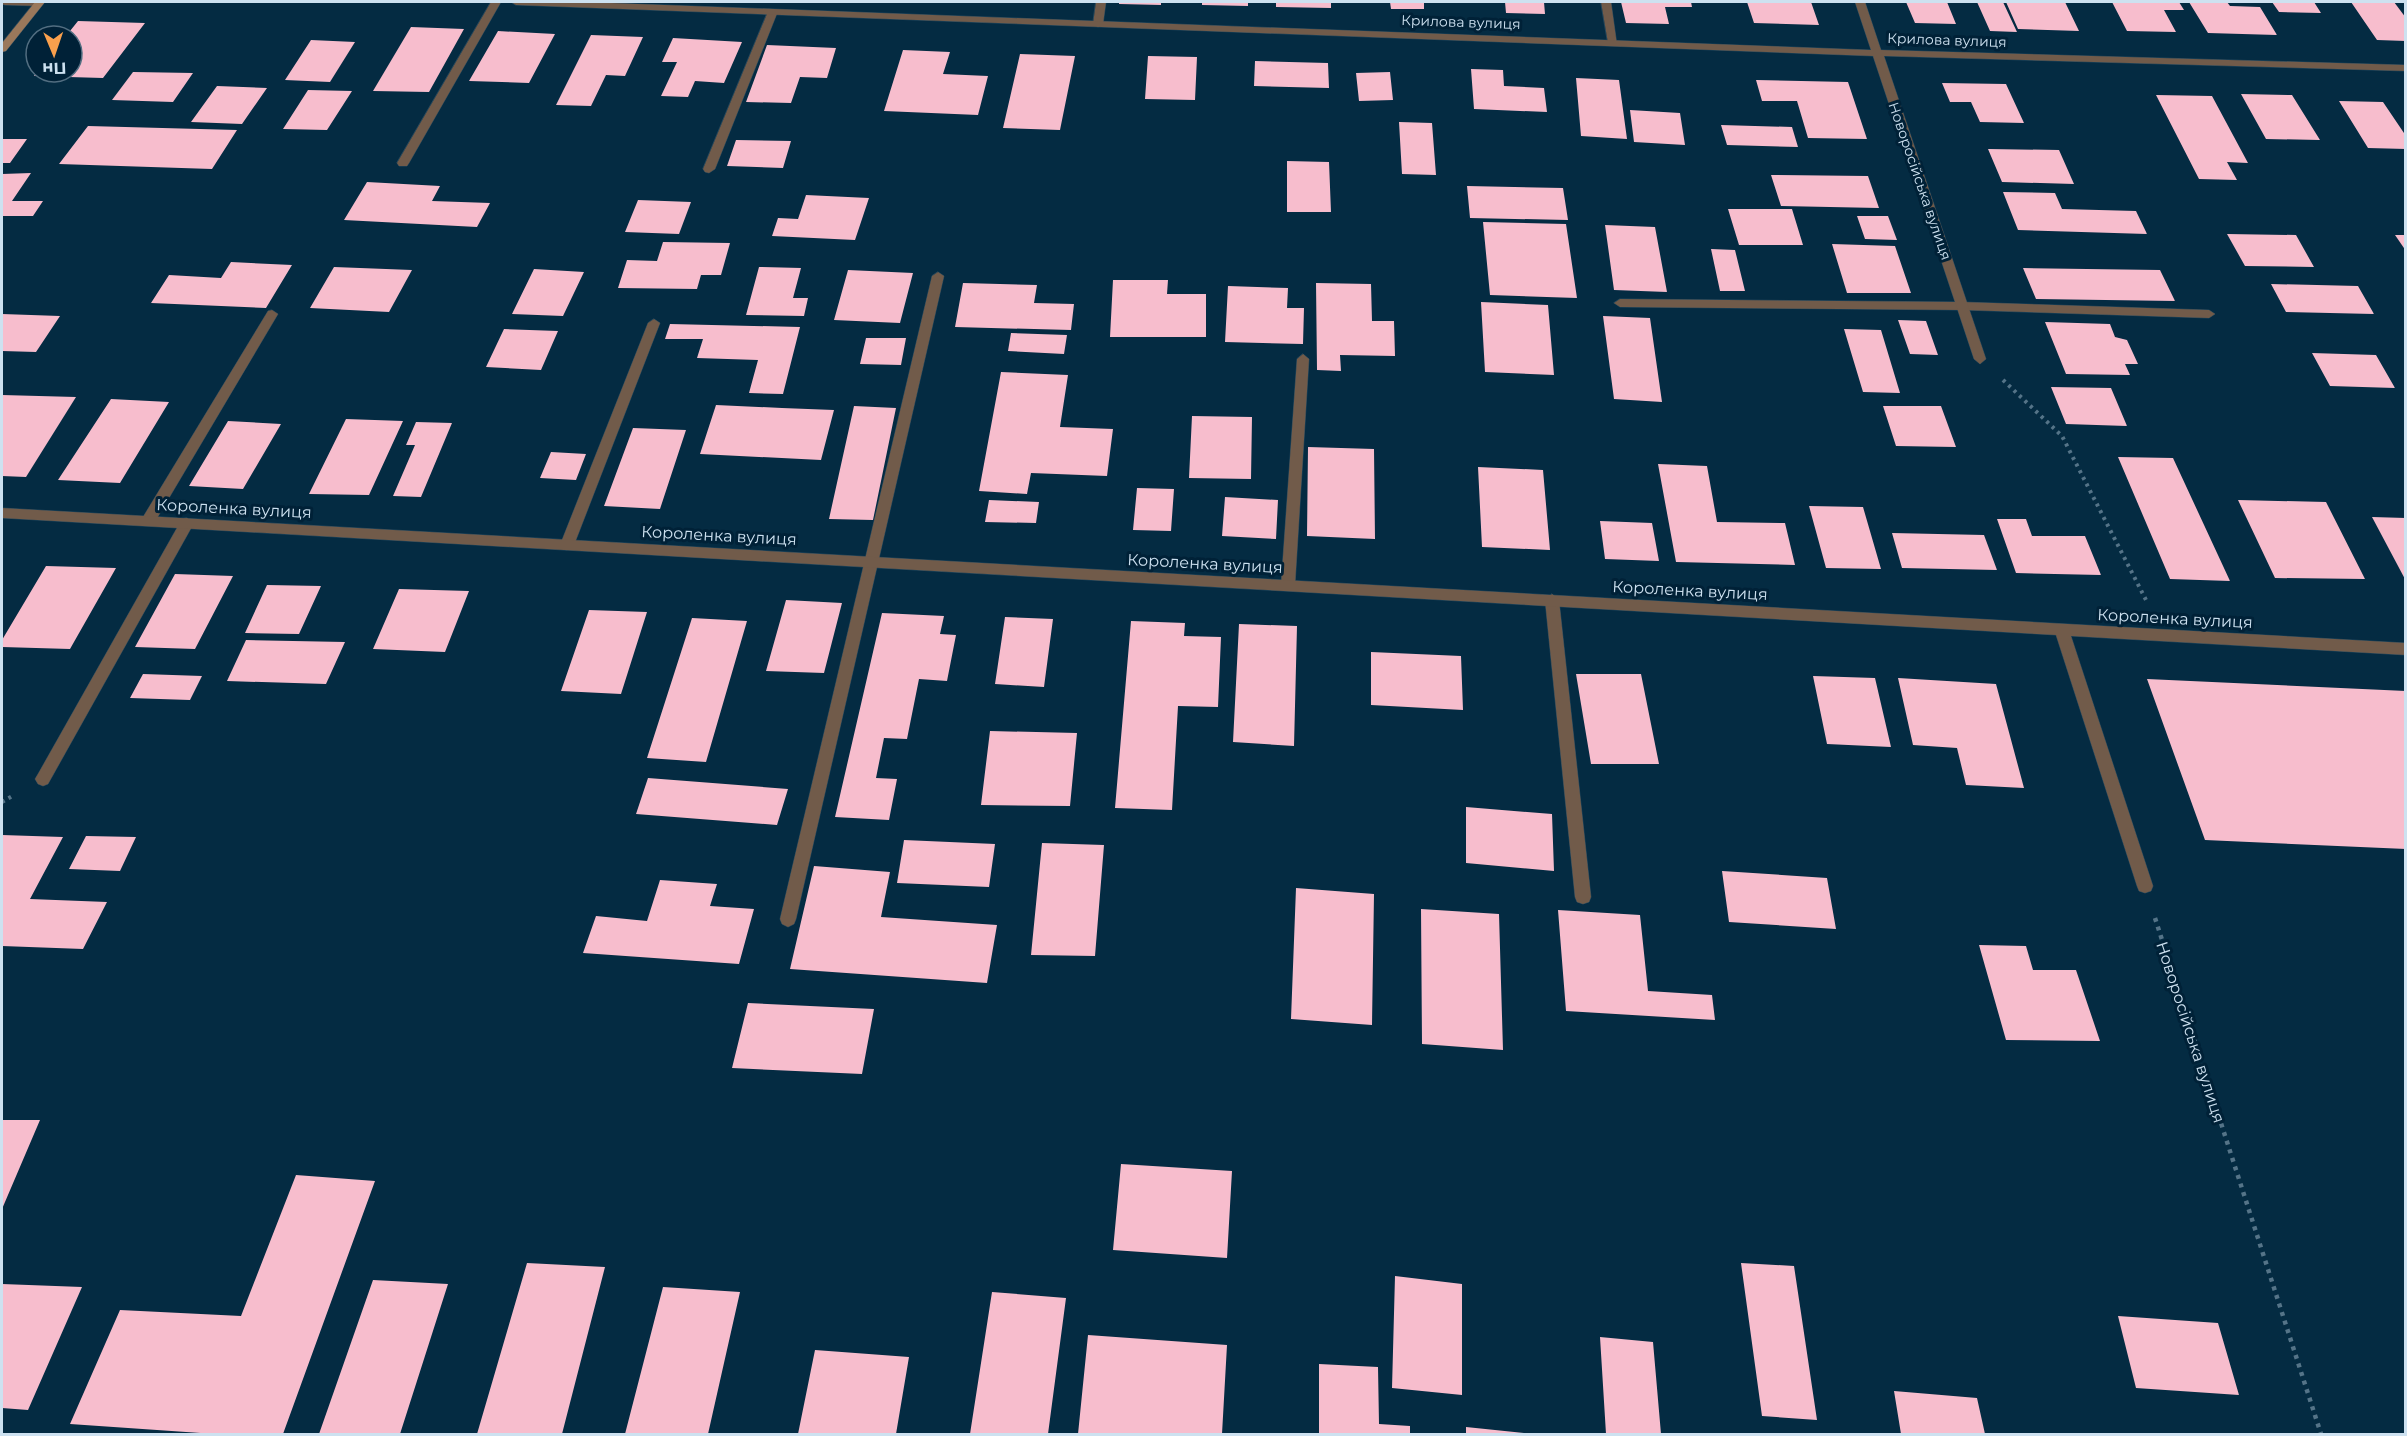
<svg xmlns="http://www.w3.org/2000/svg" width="2407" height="1436" viewBox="0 0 2407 1436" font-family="Montserrat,sans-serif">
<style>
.building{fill:#f7bdcd}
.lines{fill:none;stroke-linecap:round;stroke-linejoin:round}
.lane-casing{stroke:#24485e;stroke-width:1}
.street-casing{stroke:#24485e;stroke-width:1}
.secondary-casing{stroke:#24485e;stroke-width:1}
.path-far1{stroke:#557488;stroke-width:4;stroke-dasharray:3 4.5;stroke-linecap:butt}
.path{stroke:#557488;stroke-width:4.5;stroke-dasharray:4 5;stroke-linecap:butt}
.lane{fill:#715b4a;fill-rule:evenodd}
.street{fill:#715b4a;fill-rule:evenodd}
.secondary{fill:#9a785b;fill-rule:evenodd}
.labels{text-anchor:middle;stroke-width:6;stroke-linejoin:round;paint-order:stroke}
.far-street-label{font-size:14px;fill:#cde1f0;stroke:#002137}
.street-label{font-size:16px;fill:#cde1f0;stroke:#002137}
</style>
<rect width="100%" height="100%" fill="#042b42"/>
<!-- building -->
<path class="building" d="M 1119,2 L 1161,2 L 1161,5 L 1119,4 Z
M 1202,2 L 1248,2 L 1248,6 L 1202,5 Z
M 1276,2 L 1331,2 L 1331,8 L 1276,7 Z
M 1390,2 L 1424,2 L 1424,9 L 1391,9 Z
M 1505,2 L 1544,2 L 1545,14 L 1506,13 Z
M 1621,2 L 1691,2 L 1692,7 L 1665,7 L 1669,24 L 1626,23 Z
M 1747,2 L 1811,2 L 1819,25 L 1754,23 Z
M 1906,2 L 1947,2 L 1956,24 L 1915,23 Z
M 1977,2 L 2003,2 L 2017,32 L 1990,31 Z
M 2006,2 L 2065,2 L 2079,31 L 2018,29 Z
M 2112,2 L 2179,2 L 2184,10 L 2164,10 L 2176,32 L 2127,31 Z
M 2189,2 L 2227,2 L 2230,6 L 2260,7 L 2277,35 L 2208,33 Z
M 2272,2 L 2314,2 L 2321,13 L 2279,12 Z
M 2351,2 L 2394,2 L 2406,18 L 2406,41 L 2377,40 Z
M 78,21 L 145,23 L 103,78 L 34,76 L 37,72 L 72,72 L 72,36 L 66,36 Z
M 411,27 L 464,29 L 429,92 L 373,91 Z
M 498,31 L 555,34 L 529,83 L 469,81 Z
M 591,35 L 643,37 L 625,76 L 606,75 L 591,106 L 556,105 Z
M 673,38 L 742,42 L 724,83 L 695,81 L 688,97 L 661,96 L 677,62 L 662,62 Z
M 311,40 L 355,42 L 330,82 L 285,80 Z
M 767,45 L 836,48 L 827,78 L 800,77 L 791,103 L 746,102 Z
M 903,50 L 950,52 L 943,74 L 988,76 L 978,115 L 884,111 Z
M 1020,54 L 1075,56 L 1060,130 L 1003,128 Z
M 1148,56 L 1197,57 L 1195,100 L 1145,99 Z
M 1255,61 L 1328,63 L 1329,88 L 1254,86 Z
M 1471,69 L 1503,70 L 1504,86 L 1544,88 L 1547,112 L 1474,109 Z
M 133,72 L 193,73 L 173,102 L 112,100 Z
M 1390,72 L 1393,100 L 1359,101 L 1356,73 Z
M 1576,78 L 1619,80 L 1627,139 L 1581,136 Z
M 1756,80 L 1848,82 L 1867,139 L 1808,138 L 1797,101 L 1762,101 Z
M 1942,83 L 2006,84 L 2024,123 L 1980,122 L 1971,102 L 1950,102 Z
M 217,86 L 267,88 L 242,124 L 191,122 Z
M 308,90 L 352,91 L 327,130 L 283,129 Z
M 2241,94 L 2292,95 L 2320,140 L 2266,139 Z
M 2156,95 L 2212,96 L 2248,163 L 2227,162 L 2237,180 L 2199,179 Z
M 2339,101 L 2383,102 L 2406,136 L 2406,149 L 2368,148 Z
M 1630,110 L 1680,113 L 1685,145 L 1634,142 Z
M 1399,122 L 1432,123 L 1436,175 L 1402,174 Z
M 1721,125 L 1792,127 L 1798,147 L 1727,145 Z
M 88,126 L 237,130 L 212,169 L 59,164 Z
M 2,139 L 27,139 L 10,163 L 2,163 Z
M 736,140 L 791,141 L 783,168 L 727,166 Z
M 1988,149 L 2059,150 L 2074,184 L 2002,182 Z
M 1287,161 L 1329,162 L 1331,212 L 1287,212 Z
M 31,173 L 12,201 L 43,201 L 33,216 L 2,216 L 2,174 Z
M 1771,175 L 1868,176 L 1879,208 L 1781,206 Z
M 367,182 L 440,186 L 432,201 L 490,203 L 477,227 L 344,220 Z
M 1467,186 L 1563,188 L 1568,220 L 1470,218 Z
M 2003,192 L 2055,193 L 2062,209 L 2136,211 L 2147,234 L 2018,230 Z
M 806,195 L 869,198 L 855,240 L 772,236 L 778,218 L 798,219 Z
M 638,200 L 691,202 L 679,234 L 625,232 Z
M 1728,209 L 1792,209 L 1803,245 L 1739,245 Z
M 1857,216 L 1888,216 L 1897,240 L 1865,239 Z
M 1483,222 L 1566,224 L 1577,298 L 1490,295 Z
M 1605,225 L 1655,227 L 1667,292 L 1614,290 Z
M 2227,234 L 2296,235 L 2314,267 L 2245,266 Z
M 2395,235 L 2406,235 L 2406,251 Z
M 663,242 L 730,243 L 721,275 L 701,275 L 697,289 L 618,288 L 627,260 L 657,261 Z
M 1832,244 L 1895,246 L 1911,293 L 1847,293 Z
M 1711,249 L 1735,250 L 1745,291 L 1720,291 Z
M 231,262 L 292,265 L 266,308 L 151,303 L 169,275 L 221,278 Z
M 334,267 L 412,270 L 389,312 L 310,308 Z
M 759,267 L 801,268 L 793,298 L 808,298 L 804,316 L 746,315 Z
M 2023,268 L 2160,270 L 2175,301 L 2036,299 Z
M 534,269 L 584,272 L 563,316 L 512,314 Z
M 848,270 L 913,273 L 900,323 L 834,320 Z
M 1113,280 L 1168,280 L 1167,294 L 1206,294 L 1206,337 L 1110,337 Z
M 963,283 L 1037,285 L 1034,303 L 1074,304 L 1071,330 L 955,327 Z
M 1316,283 L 1371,284 L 1372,321 L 1394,321 L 1395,356 L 1340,355 L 1341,371 L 1317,370 Z
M 2271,284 L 2358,286 L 2374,314 L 2286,312 Z
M 1228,286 L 1288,288 L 1287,308 L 1304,308 L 1303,344 L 1225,342 Z
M 1481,302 L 1548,305 L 1554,375 L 1485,372 Z
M 2,314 L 60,316 L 36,352 L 2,351 Z
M 1603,316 L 1650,318 L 1662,402 L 1614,399 Z
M 1898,320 L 1926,321 L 1938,355 L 1910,354 Z
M 2045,322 L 2110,324 L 2115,337 L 2127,340 L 2138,364 L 2125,364 L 2130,375 L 2066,374 Z
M 670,324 L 800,327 L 783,394 L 749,393 L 758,360 L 697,358 L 703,339 L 665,339 Z
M 504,329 L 558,331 L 541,370 L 486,367 Z
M 1844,329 L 1881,330 L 1900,393 L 1863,392 Z
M 1011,333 L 1067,335 L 1064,354 L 1008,351 Z
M 866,338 L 906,338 L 901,365 L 860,364 Z
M 2312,353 L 2376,355 L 2395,388 L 2330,386 Z
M 1001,372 L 1068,375 L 1060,427 L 1113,429 L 1107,476 L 1031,473 L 1027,494 L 979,491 Z
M 2051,387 L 2111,388 L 2127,426 L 2066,424 Z
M 2,395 L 76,397 L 26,477 L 2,476 Z
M 111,399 L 169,402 L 120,483 L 58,480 Z
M 716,405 L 782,408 L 834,410 L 821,460 L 700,454 Z
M 854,406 L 896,408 L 873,520 L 829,519 Z
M 1883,406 L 1941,406 L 1956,447 L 1896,446 Z
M 1192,416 L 1252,417 L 1251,479 L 1189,478 Z
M 346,419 L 403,421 L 369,495 L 309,494 Z
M 228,421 L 281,424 L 243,489 L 189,486 Z
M 416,422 L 452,423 L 421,497 L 393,496 L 415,445 L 406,445 Z
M 633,428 L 686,430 L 660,509 L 604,506 Z
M 1308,447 L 1374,449 L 1375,539 L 1307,536 Z
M 551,452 L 586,454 L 576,480 L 540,478 Z
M 2118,457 L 2173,458 L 2230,581 L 2170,579 Z
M 1658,464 L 1707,466 L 1717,522 L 1785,523 L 1795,565 L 1676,562 Z
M 1478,467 L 1543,470 L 1550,550 L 1482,547 Z
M 1137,488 L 1174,489 L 1171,531 L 1133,530 Z
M 1225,497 L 1278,500 L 1276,539 L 1222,536 Z
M 989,500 L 1039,502 L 1036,523 L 985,522 Z
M 2238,500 L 2326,502 L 2365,579 L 2275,578 Z
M 1809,506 L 1863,507 L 1881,569 L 1826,568 Z
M 2372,517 L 2406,518 L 2406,581 Z
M 1997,519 L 2026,519 L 2032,536 L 2085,536 L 2101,575 L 2016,573 Z
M 1600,521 L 1652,523 L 1659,561 L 1605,559 Z
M 1892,533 L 1984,535 L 1997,570 L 1902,568 Z
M 46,566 L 116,568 L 70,649 L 2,647 L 2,640 Z
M 175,574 L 233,576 L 195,649 L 135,647 Z
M 267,585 L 321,586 L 299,634 L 245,633 Z
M 399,589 L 469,591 L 445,652 L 373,649 Z
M 786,600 L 842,603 L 824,673 L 766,671 Z
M 589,610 L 647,612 L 621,694 L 561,691 Z
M 882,613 L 944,616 L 940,634 L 956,635 L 947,681 L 919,679 L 907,739 L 884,738 L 876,778 L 897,779 L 889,820 L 835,817 Z
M 1005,617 L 1053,619 L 1044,687 L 995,684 Z
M 692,618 L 747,621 L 706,762 L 647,758 Z
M 1131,621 L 1185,623 L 1184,636 L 1221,637 L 1218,707 L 1178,706 L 1172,810 L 1115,808 Z
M 1239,624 L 1297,626 L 1294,746 L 1233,742 Z
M 246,640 L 345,642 L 326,684 L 227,681 Z
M 1371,652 L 1461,656 L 1463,710 L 1371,705 Z
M 143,674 L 202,676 L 190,700 L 130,698 Z
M 1576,674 L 1641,674 L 1659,764 L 1591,764 Z
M 1813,676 L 1875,678 L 1891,747 L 1827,744 Z
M 1898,678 L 1996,684 L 2024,788 L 1966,785 L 1957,748 L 1913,745 Z
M 2147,679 L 2406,691 L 2406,849 L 2205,840 Z
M 990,731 L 1077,733 L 1070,806 L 981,805 Z
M 648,778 L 788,789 L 777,825 L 636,814 Z
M 1466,807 L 1552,814 L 1554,871 L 1466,863 Z
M 2,835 L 63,837 L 30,899 L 107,902 L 83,949 L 2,946 Z
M 86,836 L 136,837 L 120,871 L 69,869 Z
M 904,840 L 995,844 L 989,887 L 897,883 Z
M 1042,843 L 1104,845 L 1095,956 L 1031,955 Z
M 814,866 L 890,872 L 881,917 L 997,925 L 987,983 L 790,969 Z
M 1722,871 L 1827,878 L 1836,929 L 1729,922 Z
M 660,880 L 717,884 L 710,906 L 754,909 L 739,964 L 583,953 L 596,916 L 647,921 Z
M 1296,888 L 1374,894 L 1372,1025 L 1291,1019 Z
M 1421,909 L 1499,914 L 1503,1050 L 1422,1044 Z
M 1558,910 L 1640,915 L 1648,991 L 1712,995 L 1715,1020 L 1566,1011 Z
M 1979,945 L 2026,946 L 2033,970 L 2076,970 L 2100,1041 L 2006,1040 Z
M 748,1003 L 874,1009 L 862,1074 L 732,1068 Z
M 2,1120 L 40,1120 L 2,1209 Z
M 1121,1164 L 1232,1171 L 1227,1258 L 1113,1250 Z
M 296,1175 L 375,1181 L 283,1434 L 215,1434 L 70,1424 L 120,1310 L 241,1316 Z
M 527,1263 L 605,1267 L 562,1434 L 477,1434 Z
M 1741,1263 L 1794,1266 L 1817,1420 L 1762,1416 Z
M 1395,1276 L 1462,1284 L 1462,1395 L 1392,1388 Z
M 373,1280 L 448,1284 L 400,1434 L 319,1434 Z
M 2,1284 L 82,1287 L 28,1410 L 2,1408 Z
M 663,1287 L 740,1292 L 708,1434 L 625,1434 Z
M 992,1292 L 1066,1298 L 1048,1434 L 970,1434 Z
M 2118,1316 L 2218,1323 L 2239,1395 L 2136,1388 Z
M 1088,1335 L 1227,1345 L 1222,1434 L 1078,1434 Z
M 1600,1337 L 1653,1342 L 1661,1434 L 1606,1434 Z
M 815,1350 L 909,1357 L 896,1434 L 798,1434 Z
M 1319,1364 L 1378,1367 L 1379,1424 L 1410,1426 L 1410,1434 L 1319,1434 Z
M 1894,1391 L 1977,1398 L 1985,1434 L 1901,1434 Z
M 1466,1427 L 1524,1433 L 1524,1434 L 1466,1434 Z"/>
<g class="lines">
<defs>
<path id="lane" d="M 491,2 L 501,2 L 409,163 L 407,166 L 399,166 L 397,163 Z
M 1096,2 L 1106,2 L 1103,24 L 1098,27 L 1093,24 Z
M 1601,2 L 1611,2 L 1617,45 L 1608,43 Z
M 769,9 L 778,11 L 715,169 L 709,173 L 705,172 L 703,169 Z
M 938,272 L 944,276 L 796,919 L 794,924 L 788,927 L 782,924 L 780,919 L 932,276 Z
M 1620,299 L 1962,302 L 2209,310 L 2215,314 L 2209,318 L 1962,310 L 1620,307 L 1614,303 Z
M 272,310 L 278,314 L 153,525 L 143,525 L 141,521 L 143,517 L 268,311 Z
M 654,319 L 660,323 L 574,545 L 567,550 L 562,549 L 560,545 L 648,323 Z
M 1303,354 L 1309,359 L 1295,585 L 1288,591 L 1281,585 L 1297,359 Z
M 187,518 L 194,523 L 48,784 L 43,786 L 38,784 L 35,779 L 38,774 L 182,519 Z
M 1552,594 L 1559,600 L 1591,897 L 1589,902 L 1583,904 L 1577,902 L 1575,897 L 1545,600 Z"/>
<path id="street" d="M 2,2 L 43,2 L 44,3 L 39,6 L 5,5 L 2,4 Z
M 511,2 L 585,2 L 1871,50 L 1855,2 L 1865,2 L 1881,50 L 2406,65 L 2406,71 L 1884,56 L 1986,359 L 1980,364 L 1974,359 L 1873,56 L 516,5 Z
M 2,508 L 2406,643 L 2406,655 L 2071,636 L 2153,886 L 2151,891 L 2145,893 L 2139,891 L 2137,886 L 2056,635 L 2,518 Z"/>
<path id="secondary" d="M 35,2 L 45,2 L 6,51 L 2,52 L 2,43 Z"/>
</defs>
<!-- lane casing -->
<use href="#lane" class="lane-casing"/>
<!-- street casing -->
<use href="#street" class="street-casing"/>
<!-- secondary casing -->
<use href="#secondary" class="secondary-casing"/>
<!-- path-far1 -->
<path class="path-far1" d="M 2003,380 L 2062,436 L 2146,600
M 2,802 L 14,795"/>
<!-- path -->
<path class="path" d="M 2155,918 L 2321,1434"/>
<!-- lane -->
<use href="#lane" class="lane"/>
<!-- street -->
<use href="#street" class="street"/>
<!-- secondary -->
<use href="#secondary" class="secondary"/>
</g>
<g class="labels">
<!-- far-street labels -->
<g class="far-street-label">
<text transform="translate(1461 22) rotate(2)" y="5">Крилова вулиця</text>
<text transform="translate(1947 40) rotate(2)" y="5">Крилова вулиця</text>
<text transform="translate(1920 181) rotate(71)" y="5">Новоросійська вулиця</text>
</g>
<!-- street labels -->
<g class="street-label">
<text transform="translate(234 508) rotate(3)" y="6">Короленка вулиця</text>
<text transform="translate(719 535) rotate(3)" y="6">Короленка вулиця</text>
<text transform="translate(1205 563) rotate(3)" y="6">Короленка вулиця</text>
<text transform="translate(1690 590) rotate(3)" y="6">Короленка вулиця</text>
<text transform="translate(2175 618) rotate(3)" y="6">Короленка вулиця</text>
<text transform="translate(2191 1032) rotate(72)" y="6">Новоросійська вулиця</text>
</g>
</g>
<!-- border -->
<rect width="2407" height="1436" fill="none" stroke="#cde1f0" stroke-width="6"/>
<!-- north arrow -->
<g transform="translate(54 54) rotate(178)"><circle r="28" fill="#002137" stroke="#526e81" stroke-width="1.5"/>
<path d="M0-4.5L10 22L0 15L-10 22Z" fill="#f9a04d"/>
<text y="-9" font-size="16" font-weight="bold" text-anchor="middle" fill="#cde1f0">Пн</text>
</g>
</svg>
